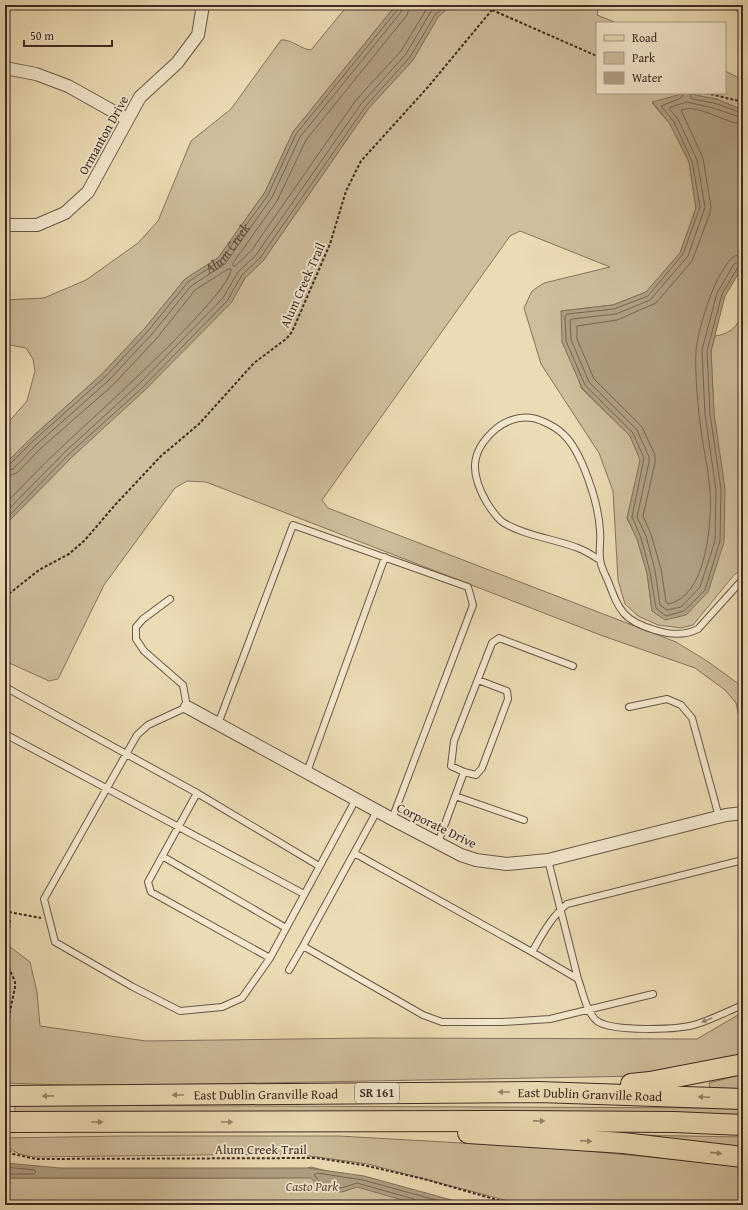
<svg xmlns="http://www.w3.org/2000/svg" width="748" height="1210" viewBox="0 0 748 1210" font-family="'Gentium Book Plus',serif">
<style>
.green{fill:#cebe9c;stroke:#867460}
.water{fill:#b0a083;stroke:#82715d}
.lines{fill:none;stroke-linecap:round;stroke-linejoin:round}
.shore{stroke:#766654;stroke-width:1}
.lane-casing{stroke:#695748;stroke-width:8}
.street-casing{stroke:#695748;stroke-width:14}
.primary-casing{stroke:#3d2b24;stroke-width:22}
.path{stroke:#3d2b24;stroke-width:2;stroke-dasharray:3 2;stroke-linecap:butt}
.lane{stroke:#f3e8ce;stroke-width:6}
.street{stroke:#f3e8ce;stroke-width:12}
.primary{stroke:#ecdcb4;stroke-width:20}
.oneway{fill:#988a79}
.oneway2{fill:#94846c}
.labels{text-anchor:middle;stroke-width:3.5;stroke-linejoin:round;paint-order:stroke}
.shield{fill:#f3e8ce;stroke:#746457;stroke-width:1}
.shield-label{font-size:12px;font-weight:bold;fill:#3d2b24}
.street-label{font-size:13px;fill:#3d2b24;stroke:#f3e8ce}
.park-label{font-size:13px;font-style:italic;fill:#5a483c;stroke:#f3e8ce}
.water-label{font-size:14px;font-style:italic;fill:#5a483c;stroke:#f3e8ce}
</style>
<rect width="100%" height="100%" fill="#ecdcb4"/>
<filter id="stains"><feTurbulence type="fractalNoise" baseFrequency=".005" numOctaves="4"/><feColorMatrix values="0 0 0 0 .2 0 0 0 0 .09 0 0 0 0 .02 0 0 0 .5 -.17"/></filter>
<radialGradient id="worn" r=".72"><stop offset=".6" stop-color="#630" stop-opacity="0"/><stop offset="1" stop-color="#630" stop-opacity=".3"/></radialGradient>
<!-- green -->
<path class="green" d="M 348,5 L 396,5 L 293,132 L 265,192 L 218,258 L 185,279 L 145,328 L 102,374 L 30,439 L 5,464 L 5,426 L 27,401 L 35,371 L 33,359 L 26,348 L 5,344 L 5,300 L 44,298 L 86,280 L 138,243 L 158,221 L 191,141 L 231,109 L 281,40 C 292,39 300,49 311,50 Z
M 451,5 L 599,5 L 597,15 L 617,23 L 597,23 L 597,93 L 725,93 L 725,71 L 743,80 L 743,110 L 716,99 L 652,103 L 670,124 L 689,162 L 696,208 L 680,253 L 646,292 L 613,305 L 561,311 L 581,388 L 630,436 L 641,460 L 627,518 L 637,539 L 647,573 L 652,611 L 714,413 L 711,351 L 715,336 C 730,334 737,327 743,313 L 743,568 L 734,575 L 693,625 L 681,628 L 658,625 L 638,616 L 625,604 L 618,580 L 613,491 L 599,453 L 541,364 L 524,308 L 532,291 L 544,283 L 610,267 L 520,231 L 510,236 L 322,500 L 328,508 L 676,642 L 707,661 L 743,687 L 743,735 L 736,703 L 725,690 L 695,668 L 603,636 L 206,482 L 187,481 L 175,488 L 104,585 L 58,679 L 49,681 L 5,661 L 5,525 L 72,457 L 231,303 L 245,278 L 263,261 L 368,109 L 413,60 L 438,17 Z
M 5,943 L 30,962 L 37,992 L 40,1026 L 146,1041 L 369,1038 L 697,1039 L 743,1012 L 743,1059 L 644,1076 L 94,1086 L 5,1083 Z
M 743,1074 L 743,1089 L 710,1088 L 709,1083 Z
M 15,1105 L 728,1108 L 743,1109 L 743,1119 L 15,1116 Z
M 628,1135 L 743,1137 L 743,1154 Z
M 124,1136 L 339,1136 L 567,1149 L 731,1165 L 743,1167 L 743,1205 L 560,1205 L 544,1201 L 542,1205 L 516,1203 L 368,1164 L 310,1156 L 285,1154 L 34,1157 C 22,1155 8,1153 5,1138 Z
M 311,1167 L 460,1205 L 5,1205 L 5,1178 L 280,1178 Z"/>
<!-- water -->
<path class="water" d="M 396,5 L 451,5 L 438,17 L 413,60 L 368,109 L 263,261 L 245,278 L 231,303 L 144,391 L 72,457 L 5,525 L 5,464 L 30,439 L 102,374 L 145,328 L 185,279 L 218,258 L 265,192 L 293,132 Z
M 685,93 L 716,99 L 743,110 L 743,266 L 725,296 L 711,351 L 714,413 L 725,489 L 724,542 L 708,592 L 686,615 L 665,620 L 652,611 L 647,573 L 637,539 L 627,518 L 640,460 L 630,436 L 582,388 L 562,342 L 561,311 L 613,305 L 646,292 L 680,253 L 696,208 L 689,162 L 670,124 L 652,102 Z
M 5,1163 L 60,1168 L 308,1168 L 364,1176 L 470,1205 L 420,1205 L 357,1187 L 342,1192 L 322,1191 L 311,1178 L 5,1178 Z"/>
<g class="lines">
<!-- shore -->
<g class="shore">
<path d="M 410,5 L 407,15 L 306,140 L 277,201 L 233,263 L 233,266 L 235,266 L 251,251 L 356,100 L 401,51 L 429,5"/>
<path d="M 684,93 L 681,98 L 661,106 L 674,122 L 692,161 L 700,207 L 683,254 L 648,296 L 614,309 L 567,314 L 565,316 L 566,341 L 585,385 L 633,433 L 644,458 L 632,517 L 641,538 L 650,572 L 656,608 L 666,616 L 684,611 L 705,590 L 720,541 L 721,489 L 710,414 L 707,351 L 722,294 L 738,267 L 743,265"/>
<path d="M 689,93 L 692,99 L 714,103 L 743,113"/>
<path d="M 743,118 L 713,108 L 687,102 L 670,107 L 670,110 L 678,119 L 697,160 L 705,207 L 688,256 L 650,300 L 616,314 L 572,319 L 570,320 L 571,340 L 589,382 L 637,430 L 649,457 L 649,462 L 637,517 L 646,536 L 655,570 L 660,605 L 667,610 L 681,607 L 700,587 L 715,541 L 716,490 L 705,414 L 702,350 L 717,293 L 734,264 L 743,260"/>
<path d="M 743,124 C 726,124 698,103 681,110 L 703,158 L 711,207 L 710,213 L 692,261 L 656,303 L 617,320 L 577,326 L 577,339 L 594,379 L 642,427 L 655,455 L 655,463 L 643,516 L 651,534 L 661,569 L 666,602 L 668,604 C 707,597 712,522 710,490 C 708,464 701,440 699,414 C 697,394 695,371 696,350 C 698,331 710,292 720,275 C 726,266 730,254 743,254"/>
<path id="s1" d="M 5,466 L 9,465 L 33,441 L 105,377 L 148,331 L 188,282 L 221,260 L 268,195 L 296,134 L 398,9 L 399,5"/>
<path d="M 5,471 L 13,469 L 36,445 L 108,381 L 152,334 L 191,286 L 225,264 L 272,197 L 300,137 L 401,12 L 404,5"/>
<path d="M 5,477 L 17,473 L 40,449 L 113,385 L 157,338 L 195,290 L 228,269 L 231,269 C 231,295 89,421 63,446 C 43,464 24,485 5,504"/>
<path d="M 5,513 L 66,451 L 138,385 L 223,298 L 238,272 L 256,255 L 361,104 L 406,54 L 430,13 L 438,5"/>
<path d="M 5,520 L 69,454 L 142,388 L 227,301 L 242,275 L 260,258 L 365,107 L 410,57 L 435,15 L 446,5"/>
<path d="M 5,1167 L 35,1170 L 36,1172 L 34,1174 L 5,1174"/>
<path d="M 418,1205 L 414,1199 L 357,1183 L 341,1188 L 324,1187 L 314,1175 L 317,1173 L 363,1180 L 454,1205"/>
</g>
<defs>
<path id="lane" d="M 600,560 C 593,556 586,551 578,548 C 555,539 526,536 504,523 C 497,519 491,509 487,503 C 470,474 469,451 497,428 C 510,418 527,414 542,421 C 549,424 557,428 563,434 C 582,451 599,505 600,531 C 601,540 599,549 600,558 C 600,566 605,574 608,581 C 619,610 623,621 655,630 C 670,635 684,636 698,629 L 743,579
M 170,599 L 143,619 L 136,627 L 136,639 L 144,651 L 183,685 L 187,707 L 148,725 L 137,735 L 44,899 L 55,942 L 133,987 L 180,1011 L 222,1007 L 242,998 L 270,958 L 356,799
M 5,687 L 197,793
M 629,707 L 667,699 L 681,705 L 692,718 L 719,817
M 218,724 L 293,525 L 468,587 L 473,605 L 392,819
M 5,734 C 104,788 205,840 304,894
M 307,772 L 385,557
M 464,772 L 476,775 L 482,768 L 508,699 L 507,691 L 478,680
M 455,796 L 524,820
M 377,811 L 303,946 L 423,1015 L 442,1022 L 503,1022 L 550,1019 L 653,994
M 438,843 L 464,772 L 451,766 L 454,741 L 492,643 L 499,638 L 573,666
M 354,853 L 532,952
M 162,856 L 286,928
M 548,860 L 578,979
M 743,860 L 567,904 C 551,917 542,935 532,952 L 578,979 C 583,992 586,1012 597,1021 C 612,1032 680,1030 697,1024 C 713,1019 728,1011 743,1005
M 270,958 L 151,892 L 148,882 L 197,793 L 319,866
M 289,970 L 303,946"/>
<path id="street" d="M 740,5 L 743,7
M 5,68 L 36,74 L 68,86 L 127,119
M 5,225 L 37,225 L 65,213 L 88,192 L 140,97 L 177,63 L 198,35 L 203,5
M 187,707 L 392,819 L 461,855 L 476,860 L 507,864 L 548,860 L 726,815 L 743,813"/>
<g id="primary">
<path d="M 631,1084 L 650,1082 L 743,1064"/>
<path id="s2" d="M 5,1096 L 539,1092 L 743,1099"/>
<path d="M 5,1122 L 500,1121 L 674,1122 L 743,1125"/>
<path d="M 468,1133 L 623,1143 L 743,1157"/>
</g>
</defs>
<!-- lane casing -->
<use href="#lane" class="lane-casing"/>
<!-- street casing -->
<use href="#street" class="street-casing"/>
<!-- primary casing -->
<use href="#primary" class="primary-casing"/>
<!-- path -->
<path class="path" d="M 492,10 L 597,56
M 706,93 L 743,102
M 5,597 L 39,570 L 69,554 L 85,540 L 115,505 L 161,456 L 199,424 L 254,363 L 286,339 L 292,332 L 330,244 L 346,191 L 361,161 L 428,87 L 496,5
M 5,865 L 10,924 L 5,945
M 9,912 L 41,918
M 5,958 L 15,982 L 15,987 L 10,1011 L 5,1060
M 5,1147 L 13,1154 L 36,1159 L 316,1158 L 363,1165 L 424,1179 L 515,1205"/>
<!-- lane -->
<use href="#lane" class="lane"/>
<!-- street -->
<use href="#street" class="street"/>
<!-- primary -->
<use href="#primary" class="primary"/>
</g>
<!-- one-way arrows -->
<defs><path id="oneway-solid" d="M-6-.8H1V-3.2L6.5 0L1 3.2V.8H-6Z"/></defs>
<use class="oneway" href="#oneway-solid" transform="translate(707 1020) rotate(157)"/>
<g class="oneway2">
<use href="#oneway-solid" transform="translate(504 1092) rotate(180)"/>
<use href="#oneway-solid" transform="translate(178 1095) rotate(180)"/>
<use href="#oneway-solid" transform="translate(48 1096) rotate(179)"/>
<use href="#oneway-solid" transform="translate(704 1097) rotate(-177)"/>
<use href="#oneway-solid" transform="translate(539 1121) rotate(1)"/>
<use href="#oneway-solid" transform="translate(97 1122)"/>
<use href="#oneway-solid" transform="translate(227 1122)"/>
<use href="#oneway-solid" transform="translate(586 1141) rotate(4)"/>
<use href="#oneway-solid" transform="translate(716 1153) rotate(6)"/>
</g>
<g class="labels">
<!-- shield labels -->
<rect class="shield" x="355" y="1083" width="44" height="20" rx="3"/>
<g class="shield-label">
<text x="377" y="1097">SR 161</text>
</g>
<!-- street labels -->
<g class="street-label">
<text transform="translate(103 135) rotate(-61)" y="5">Ormanton Drive</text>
<text transform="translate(302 285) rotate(-66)" y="5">Alum Creek Trail</text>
<text transform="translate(437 825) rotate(26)" y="5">Corporate Drive</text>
<text dy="5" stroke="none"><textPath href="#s2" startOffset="261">East Dublin Granville Road</textPath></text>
<text dy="5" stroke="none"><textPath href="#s2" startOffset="585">East Dublin Granville Road</textPath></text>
<text x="261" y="1154">Alum Creek Trail</text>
</g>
<!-- park labels -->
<g class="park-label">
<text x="312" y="1191">Casto Park</text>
</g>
<!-- water labels -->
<g class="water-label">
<text dy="5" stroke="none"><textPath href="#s1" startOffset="313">Alum Creek</textPath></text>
</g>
</g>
<!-- margin -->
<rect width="748" height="1210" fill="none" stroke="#ecdcb4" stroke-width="20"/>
<rect x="6" y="6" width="736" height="1198" fill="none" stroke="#3d2b24" stroke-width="2"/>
<rect x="10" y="10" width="728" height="1190" fill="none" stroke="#3d2b24"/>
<!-- legend -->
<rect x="596" y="22" width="130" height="72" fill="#f3e8ce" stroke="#aa9c8a"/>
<rect x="604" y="35" width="20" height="6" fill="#ecdcb4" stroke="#aa9c8a"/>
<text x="632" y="42" font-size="12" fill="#3d2b24">Road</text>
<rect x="604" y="52" width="20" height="12" fill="#cebe9c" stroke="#aa9c8a"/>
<text x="632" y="62" font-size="12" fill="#3d2b24">Park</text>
<rect x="604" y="72" width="20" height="12" fill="#b0a083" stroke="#aa9c8a"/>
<text x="632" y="82" font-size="12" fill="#3d2b24">Water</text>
<!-- scale -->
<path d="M24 40v6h88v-6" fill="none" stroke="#3d2b24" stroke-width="2"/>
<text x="30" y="40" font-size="12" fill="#3d2b24" stroke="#f3e8ce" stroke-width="3" paint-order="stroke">50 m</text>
<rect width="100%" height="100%" filter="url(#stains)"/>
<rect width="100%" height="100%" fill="url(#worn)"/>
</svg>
